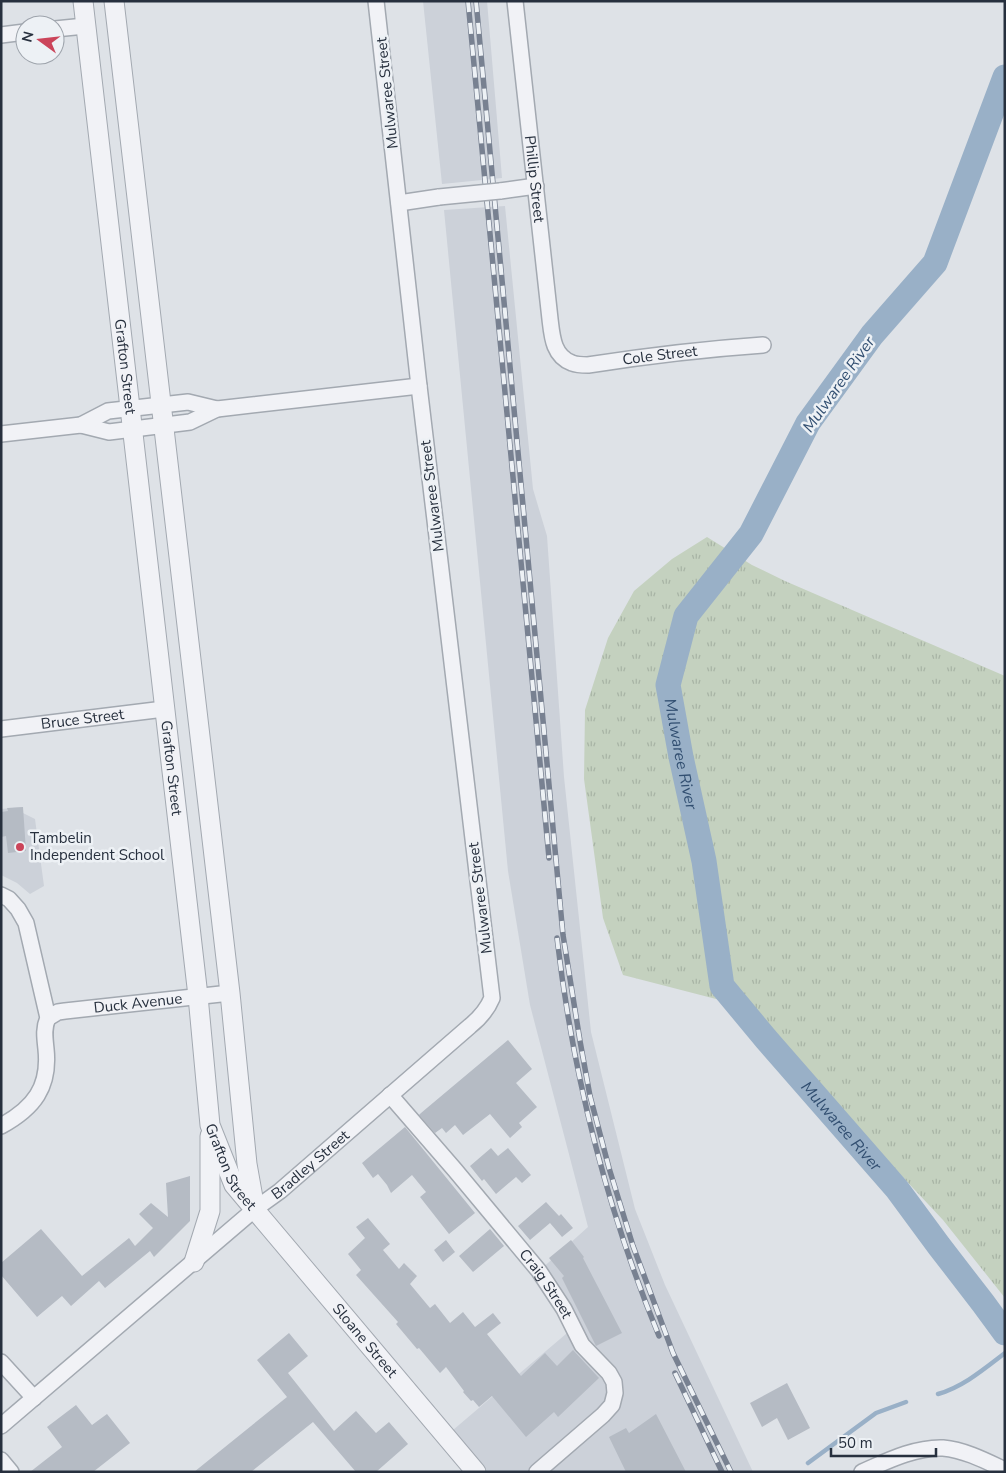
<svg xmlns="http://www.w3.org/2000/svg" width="1006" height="1473" viewBox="0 0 1006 1473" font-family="'Nunito Sans',sans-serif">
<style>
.built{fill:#ccd1d9}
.grass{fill:url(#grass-tufts)}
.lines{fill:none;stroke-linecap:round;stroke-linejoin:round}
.stream{stroke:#99b0c7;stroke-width:4.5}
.river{stroke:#99b0c7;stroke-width:25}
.building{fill:#b5bbc4}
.minor-casing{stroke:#a3a9b1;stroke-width:18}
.tertiary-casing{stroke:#a3a9b1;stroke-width:21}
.minor{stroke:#f1f2f6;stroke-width:15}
.tertiary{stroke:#f1f2f6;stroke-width:19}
.rail-casing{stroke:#788191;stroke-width:5.5}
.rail{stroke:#edf1f5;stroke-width:4;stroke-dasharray:11;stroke-linecap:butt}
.minor-bridge-casing{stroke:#a3a9b1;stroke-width:18;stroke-linecap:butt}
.minor-bridge{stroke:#f1f2f6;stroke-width:15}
.poi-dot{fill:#cb445a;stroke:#edf1f5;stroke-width:2}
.labels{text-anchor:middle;stroke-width:5;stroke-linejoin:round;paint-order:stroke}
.street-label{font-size:15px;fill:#27303e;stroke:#edf1f5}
.poi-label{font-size:15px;fill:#27303e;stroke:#edf1f5;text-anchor:start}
.water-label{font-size:16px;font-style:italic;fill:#324f71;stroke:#edf1f5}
</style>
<defs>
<pattern id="grass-tufts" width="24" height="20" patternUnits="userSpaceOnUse" patternTransform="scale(1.25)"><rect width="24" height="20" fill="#c4d1bf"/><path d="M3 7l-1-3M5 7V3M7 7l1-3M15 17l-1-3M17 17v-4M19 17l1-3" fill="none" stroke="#a8b4a5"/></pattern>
</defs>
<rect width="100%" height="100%" fill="#dee2e7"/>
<!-- built -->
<path class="built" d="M 423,1 L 487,1 L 502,178 L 442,184 Z
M 505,206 L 533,489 L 547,536 L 564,777 L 591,1032 L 635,1209 L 665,1285 L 753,1472 L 476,1472 L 446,1436 L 573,1328 L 539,1271 L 588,1227 L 530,1005 L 508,871 L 444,210 Z
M 23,807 L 23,813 L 35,819 L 44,886 L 30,894 L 17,883 L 1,875 L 1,809 Z"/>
<!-- grass -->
<path class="grass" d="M 707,537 L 752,565 L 785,581 L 1005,676 L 1005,1298 L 943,1220 L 852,1123 L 747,1007 L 623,975 L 603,918 L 584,779 L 585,710 L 608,638 L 634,591 L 672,559 Z"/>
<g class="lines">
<!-- stream -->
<path class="stream" d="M 938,1394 C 963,1387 984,1369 1005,1353
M 808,1463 L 876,1413 L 906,1402"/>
<!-- river -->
<path class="river" id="s1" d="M 1005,77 L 935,263 L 872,335 L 808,423 L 751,534 L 686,616 L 668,685 L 681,757 L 704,861 L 722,986 L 766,1039 L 897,1189 L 939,1246 L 983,1303 L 1005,1333"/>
</g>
<!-- building -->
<path class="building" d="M 23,807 L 26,851 L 8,853 L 6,836 L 1,837 L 1,812 L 8,811 L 7,808 Z
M 508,1040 L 532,1069 L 516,1083 L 537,1107 L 519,1123 L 522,1127 L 510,1138 L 490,1114 L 463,1135 L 455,1125 L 446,1133 L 442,1128 L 435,1133 L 419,1115 L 421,1113 Z
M 405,1127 L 475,1213 L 449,1234 L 420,1197 L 426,1192 L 412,1175 L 391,1193 L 387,1185 L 378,1174 L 373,1178 L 362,1163 Z
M 491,1148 L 498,1156 L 508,1148 L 531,1175 L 522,1183 L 516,1177 L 496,1194 L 484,1179 L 482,1181 L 470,1166 Z
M 190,1176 L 190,1221 L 154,1257 L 150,1251 L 105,1288 L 99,1281 L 71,1306 L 62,1296 L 37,1317 L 1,1275 L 1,1263 L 41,1229 L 82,1276 L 129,1238 L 135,1246 L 153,1228 L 139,1214 L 151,1203 L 168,1217 L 166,1183 Z
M 546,1202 L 559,1216 L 561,1214 L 573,1228 L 562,1237 L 550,1223 L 530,1240 L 518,1226 Z
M 368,1218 L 390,1244 L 383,1250 L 399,1269 L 404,1263 L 417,1276 L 410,1284 L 430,1308 L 435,1304 L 450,1323 L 463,1312 L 475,1327 L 493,1313 L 501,1323 L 487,1334 L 521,1376 L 545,1353 L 557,1366 L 573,1350 L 599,1378 L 558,1417 L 554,1412 L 526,1437 L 492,1396 L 479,1407 L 473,1400 L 471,1401 L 463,1392 L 464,1391 L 446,1367 L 440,1373 L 419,1348 L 417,1349 L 396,1324 L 398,1322 L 356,1275 L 361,1270 L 348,1254 L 365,1238 L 356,1227 Z
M 490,1229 L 504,1246 L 473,1272 L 459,1256 Z
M 446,1240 L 455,1252 L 443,1262 L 434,1250 Z
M 571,1240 L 584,1257 L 583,1258 L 622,1333 L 596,1346 L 562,1278 L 564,1276 L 549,1258 Z
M 289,1333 L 308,1356 L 288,1373 L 334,1431 L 356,1411 L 376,1433 L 389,1422 L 408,1444 L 376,1472 L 356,1472 L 313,1422 L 251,1472 L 194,1472 L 287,1397 L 257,1360 Z
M 787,1383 L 810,1428 L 788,1440 L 777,1418 L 762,1427 L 750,1403 Z
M 76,1405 L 92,1425 L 107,1414 L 130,1443 L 93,1472 L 30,1472 L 62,1447 L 47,1427 Z
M 656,1414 L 686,1472 L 626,1472 L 609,1437 L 626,1428 L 629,1433 Z"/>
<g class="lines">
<defs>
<g id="minor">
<path id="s2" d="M 515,1 L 550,319 C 552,336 553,356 572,363 C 577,365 583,365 588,365 C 646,356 705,349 763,345"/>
<path d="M 55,29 L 85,26"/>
<path d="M 1,35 L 25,32"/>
<path d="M 500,191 L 536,186"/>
<path d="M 399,203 L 439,197"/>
<path d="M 81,425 L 109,432 L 190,422 L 217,409 L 419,386"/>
<path d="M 1,434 L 81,425 L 108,411 L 188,402 L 217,409"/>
<path id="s3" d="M 1,729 L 164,709"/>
<path d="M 1,895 L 9,899 L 18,909 L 26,923 L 48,1018 C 43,1028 45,1039 46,1049 C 50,1087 34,1108 1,1126"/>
<path id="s4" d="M 48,1018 L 58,1012 L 65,1011 L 230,993"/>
<path id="s5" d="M 390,1095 L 455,1170 L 539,1271 L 564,1309 L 582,1345 L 609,1373 L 614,1382 L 615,1393 L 612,1405 L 603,1415 L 537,1472"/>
<path d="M 1,1362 L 34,1398"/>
<path id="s6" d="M 1,1426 L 255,1209 L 280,1191 L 470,1026 C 480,1018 487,1010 492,998 L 419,386 L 376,1"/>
<path d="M 1,1460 L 11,1472"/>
<path d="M 862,1472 C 887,1461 915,1447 943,1448 C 965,1450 986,1461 1005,1470"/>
</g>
<g id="tertiary">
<path id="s7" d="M 83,1 L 198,996 L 210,1125 L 234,1185 L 476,1472"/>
<path d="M 114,1 L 230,993 L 247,1164 L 255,1209"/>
<path d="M 194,1262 L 210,1211 L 210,1136"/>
</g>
</defs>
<!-- minor casing -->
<use href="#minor" class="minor-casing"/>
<!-- tertiary casing -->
<use href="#tertiary" class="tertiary-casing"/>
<!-- minor -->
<use href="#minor" class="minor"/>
<!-- tertiary -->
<use href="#tertiary" class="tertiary"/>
<defs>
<path id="rail" d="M 468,1 L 549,858
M 476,1 L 563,935 L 580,1041 L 590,1096 L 609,1168 L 633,1246 L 673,1353 L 731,1472
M 557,938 C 573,1076 606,1207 659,1336
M 675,1373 L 722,1472"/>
</defs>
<!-- rail casing -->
<use href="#rail" class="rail-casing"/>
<!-- rail -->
<use href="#rail" class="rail"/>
<defs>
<path id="minor-bridge" d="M 439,197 L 500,191"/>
</defs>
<!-- minor-bridge casing -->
<use href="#minor-bridge" class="minor-bridge-casing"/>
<!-- minor-bridge -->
<use href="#minor-bridge" class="minor-bridge"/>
</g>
<!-- markers -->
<circle class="poi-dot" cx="20" cy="847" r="5"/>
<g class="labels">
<!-- street labels -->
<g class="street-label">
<text transform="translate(387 93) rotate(-96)" y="5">Mulwaree Street</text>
<text dy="5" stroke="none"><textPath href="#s2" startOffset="179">Phillip Street</textPath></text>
<text dy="5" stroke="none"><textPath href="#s2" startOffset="461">Cole Street</textPath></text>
<text dy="5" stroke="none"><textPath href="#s7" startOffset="368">Grafton Street</textPath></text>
<text transform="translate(432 496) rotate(-97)" y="5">Mulwaree Street</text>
<text dy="5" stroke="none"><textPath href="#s3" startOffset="82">Bruce Street</textPath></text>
<text dy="5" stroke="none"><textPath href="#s7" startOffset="772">Grafton Street</textPath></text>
<text transform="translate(480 898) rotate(-97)" y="5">Mulwaree Street</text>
<text dy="5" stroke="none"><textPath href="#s4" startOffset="92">Duck Avenue</textPath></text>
<text dy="5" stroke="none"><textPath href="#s7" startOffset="1178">Grafton Street</textPath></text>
<text dy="5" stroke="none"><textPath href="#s6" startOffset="405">Bradley Street</textPath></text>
<text dy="5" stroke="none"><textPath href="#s5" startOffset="245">Craig Street</textPath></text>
<text dy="5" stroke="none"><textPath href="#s7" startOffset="1399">Sloane Street</textPath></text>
</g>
<!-- poi labels -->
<g class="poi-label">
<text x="30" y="843">Tambelin<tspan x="30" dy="17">Independent School</tspan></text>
</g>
<!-- water labels -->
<g class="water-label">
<text transform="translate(838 384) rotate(-55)" y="6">Mulwaree River</text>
<text dy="6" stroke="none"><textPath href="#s1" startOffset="774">Mulwaree River</textPath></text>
<text dy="6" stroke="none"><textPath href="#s1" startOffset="1194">Mulwaree River</textPath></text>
</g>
</g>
<!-- border -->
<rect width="1006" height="1473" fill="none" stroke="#27303e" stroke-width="5"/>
<!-- north arrow -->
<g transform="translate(40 40) rotate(285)"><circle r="24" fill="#edf1f5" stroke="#9ea4ac"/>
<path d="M0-4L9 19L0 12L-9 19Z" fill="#cb445a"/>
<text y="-8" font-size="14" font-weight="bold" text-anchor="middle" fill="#27303e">N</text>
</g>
<!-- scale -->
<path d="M831 1448v8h105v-8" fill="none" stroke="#27303e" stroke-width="2.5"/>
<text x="838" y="1448" font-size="15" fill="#27303e" stroke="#edf1f5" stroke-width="4" paint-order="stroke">50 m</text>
</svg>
